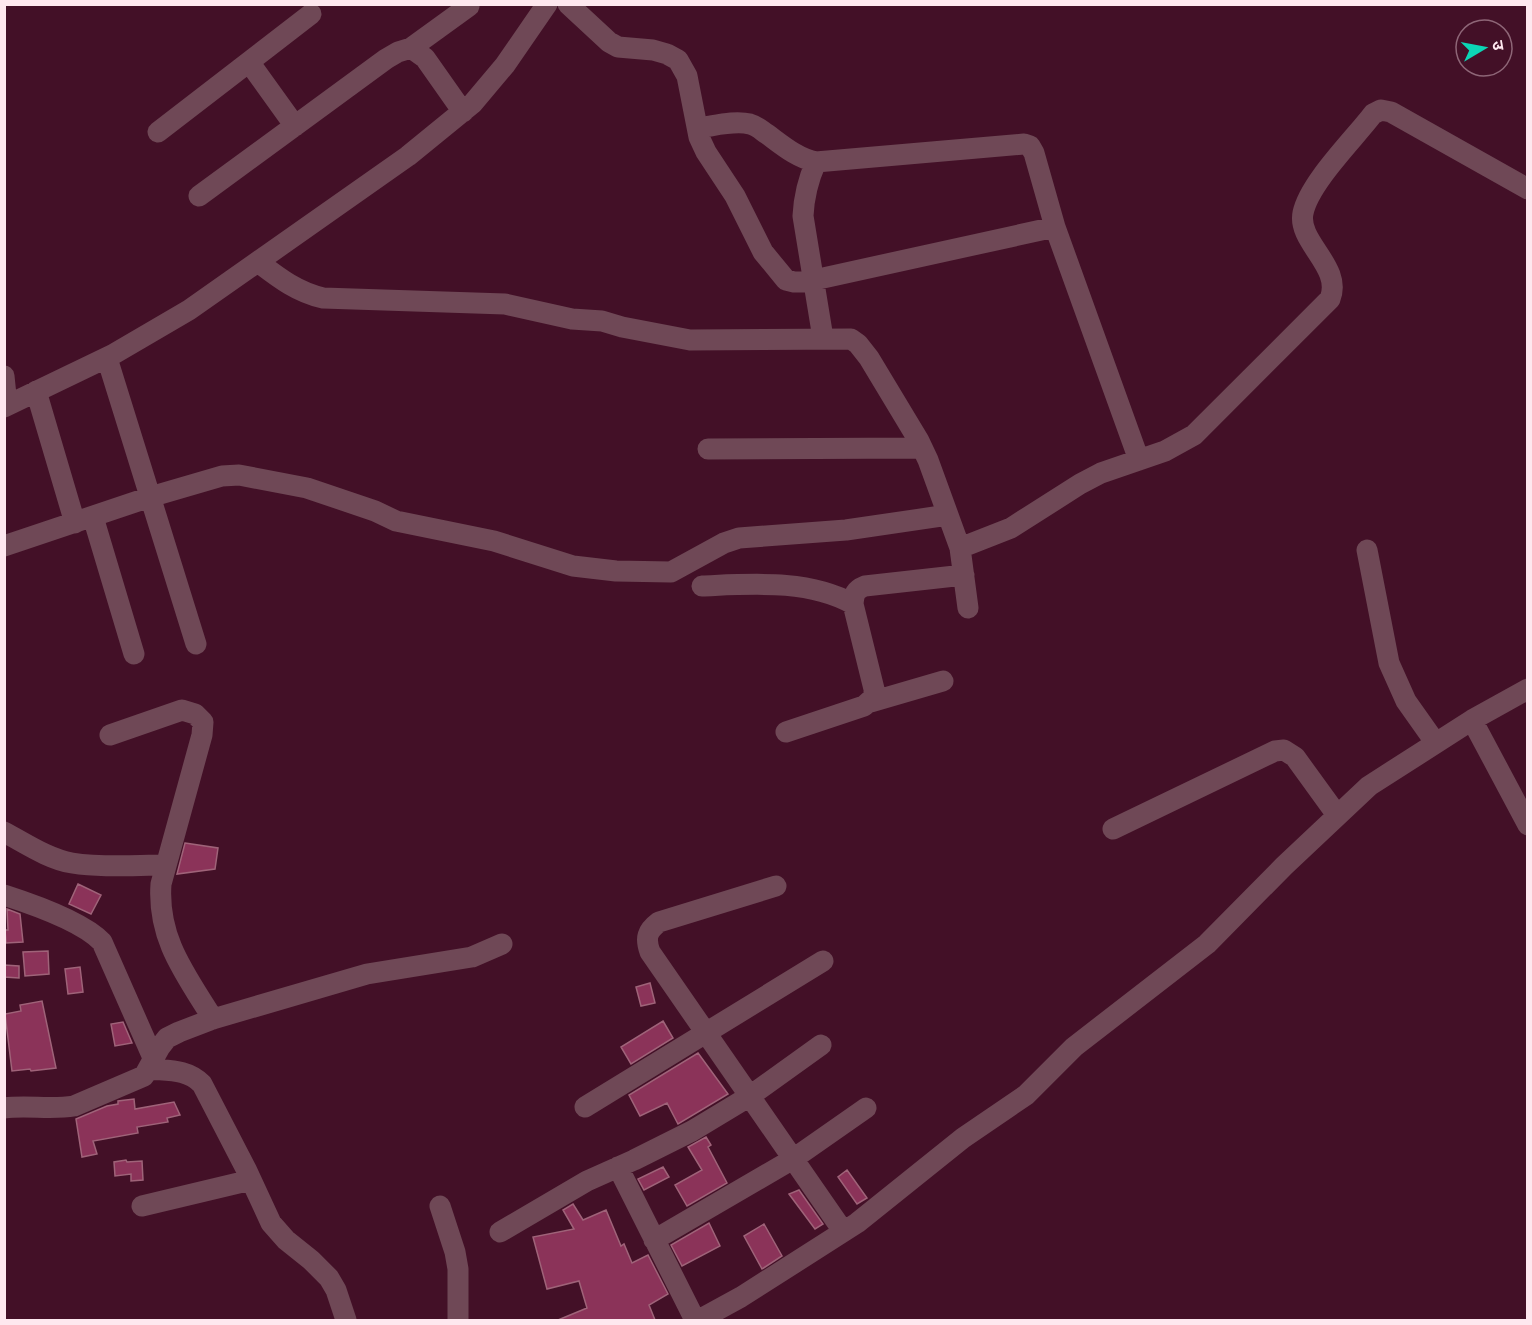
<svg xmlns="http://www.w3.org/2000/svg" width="1532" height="1325" viewBox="0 0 1532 1325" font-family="'Golos Text','Noto Sans Devanagari',sans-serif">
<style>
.building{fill:#8b3359;stroke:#9f6379;stroke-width:1.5}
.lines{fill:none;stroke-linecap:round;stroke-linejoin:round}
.minor{stroke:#6f4856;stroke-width:21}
</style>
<rect width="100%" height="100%" fill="#431027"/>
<!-- building -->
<path class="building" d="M 185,843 L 218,848 L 215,869 L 177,874 Z
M 78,884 L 101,895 L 91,914 L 69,904 Z
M 7,909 L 20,914 L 23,942 L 6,943 L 5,930 L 8,930 Z
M 48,951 L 49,974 L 25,976 L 23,952 Z
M 4,965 L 19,966 L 19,978 L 4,977 Z
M 80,967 L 83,992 L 68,994 L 65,969 Z
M 650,983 L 655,1003 L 641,1006 L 636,987 Z
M 42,1001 L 56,1068 L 31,1071 L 30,1069 L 12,1071 L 5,1014 L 21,1011 L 20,1005 Z
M 663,1021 L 673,1038 L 631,1064 L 621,1047 Z
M 123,1022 L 132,1043 L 115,1046 L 111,1024 Z
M 698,1053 L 728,1094 L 678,1124 L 667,1103 L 640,1116 L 629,1095 Z
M 134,1099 L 135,1109 L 174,1102 L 180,1115 L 167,1118 L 168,1122 L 137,1127 L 138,1133 L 93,1141 L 97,1154 L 82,1157 L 76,1119 L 107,1106 L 118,1104 L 118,1101 Z
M 706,1137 L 711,1145 L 708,1147 L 727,1183 L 687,1206 L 675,1185 L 702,1170 L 688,1147 Z
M 126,1160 L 127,1162 L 142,1161 L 143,1180 L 131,1181 L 131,1174 L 115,1176 L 114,1162 Z
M 663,1167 L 669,1177 L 644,1190 L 638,1179 Z
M 847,1170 L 867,1198 L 857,1204 L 838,1177 Z
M 799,1190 L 823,1224 L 815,1229 L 789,1194 Z
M 573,1204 L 583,1220 L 606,1210 L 621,1246 L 624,1244 L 632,1263 L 648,1255 L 668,1294 L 649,1305 L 655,1320 L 558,1320 L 587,1308 L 579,1281 L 547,1289 L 533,1237 L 574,1229 L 563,1210 Z
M 709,1223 L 720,1246 L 682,1266 L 671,1245 Z
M 764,1224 L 782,1256 L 762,1269 L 744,1236 Z"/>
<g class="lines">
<!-- minor -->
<path class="minor" d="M 568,4 L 609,42 L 618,47 L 653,50 L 667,54 L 678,60 L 687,76 L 699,137 L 706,152 L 735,196 L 763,252 L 786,280 L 794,282 L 805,282 L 1055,227
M 411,48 L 469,6
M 249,62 L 295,126
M 698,128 C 714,126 734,120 750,124 C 757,126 761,130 767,134 C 782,145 797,158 816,162 L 1024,144 L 1030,146 L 1034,153 L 1055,227 L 1139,460
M 158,132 L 311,14
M 816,162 C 808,180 804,195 803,216 L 823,338
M 199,196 L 386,59 L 398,52 L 411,48 L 425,58 L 463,112
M 258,262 C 279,278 297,292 323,298 L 505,304 L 572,319 L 602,321 L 622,327 L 690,340 L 851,339 L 858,344 L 869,358 L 919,441 L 928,460 L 960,548 L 968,608
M 107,358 L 196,644
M 4,376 L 7,405
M 36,391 L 75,523
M 4,407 L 112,355 L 189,310 L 408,156 L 473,103 L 505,65 L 547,4
M 708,449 L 922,448
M 93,517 L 134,654
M 4,546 L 150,497 L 222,476 L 239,475 L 307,488 L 375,511 L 396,521 L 494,541 L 573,566 L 616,571 L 671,572 L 724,543 L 739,538 L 846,530 L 948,515
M 960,548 L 1011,528 L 1080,484 L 1101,473 L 1165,451 L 1194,435 L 1330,299 C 1343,267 1297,242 1303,213 C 1309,183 1354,139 1373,114 L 1381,110 L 1391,112 L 1528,189
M 1367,550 L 1389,663 L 1406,701 L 1435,742
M 702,586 C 752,584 808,579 853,604
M 871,702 L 943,681
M 1472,720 L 1528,825
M 786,732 L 864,706 L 874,697 L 874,689 L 853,604 C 854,594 855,590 865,586 L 964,575
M 110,735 L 182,710 L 195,714 L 203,722 L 202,735 L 161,884 C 157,939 186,975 213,1019
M 1113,829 L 1275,751 L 1284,750 L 1295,757 L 1337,815
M 4,832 C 25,843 48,859 72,863 C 103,868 135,865 166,865
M 776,886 L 659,922 C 647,931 645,938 650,952 L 843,1231
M 4,895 C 32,904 82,921 102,942 L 154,1060
M 149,1069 C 169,1071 187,1069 202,1084 L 246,1169 L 271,1223 L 286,1240 L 311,1260 L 329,1278 L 336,1290 L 346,1320
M 585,1107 L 823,961
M 4,1108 C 28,1105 51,1110 74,1106 L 144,1076 L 160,1047 L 167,1038 L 179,1032 L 213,1019 L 367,974 L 472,957 L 502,944
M 618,1167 L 695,1320
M 142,1206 L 251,1180
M 440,1206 L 455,1252 L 458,1269 L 458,1320
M 500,1232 L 587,1181 L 634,1160 L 692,1131 L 750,1096 L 821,1045
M 654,1240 L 793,1159 L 866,1108
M 699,1320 L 741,1297 L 857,1223 L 963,1138 L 1026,1095 L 1074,1047 L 1207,944 L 1284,866 L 1369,786 L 1472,720 L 1528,689"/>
</g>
<!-- border -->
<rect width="1532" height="1325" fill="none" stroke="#fee8ef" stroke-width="12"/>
<!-- north arrow -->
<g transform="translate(1484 48) rotate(80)"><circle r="28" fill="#431027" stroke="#8e6677" stroke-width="1.5"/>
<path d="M0-4.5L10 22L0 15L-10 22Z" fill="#0cd5b5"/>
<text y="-9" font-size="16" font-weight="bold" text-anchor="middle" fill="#fee8ef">उ</text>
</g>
</svg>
